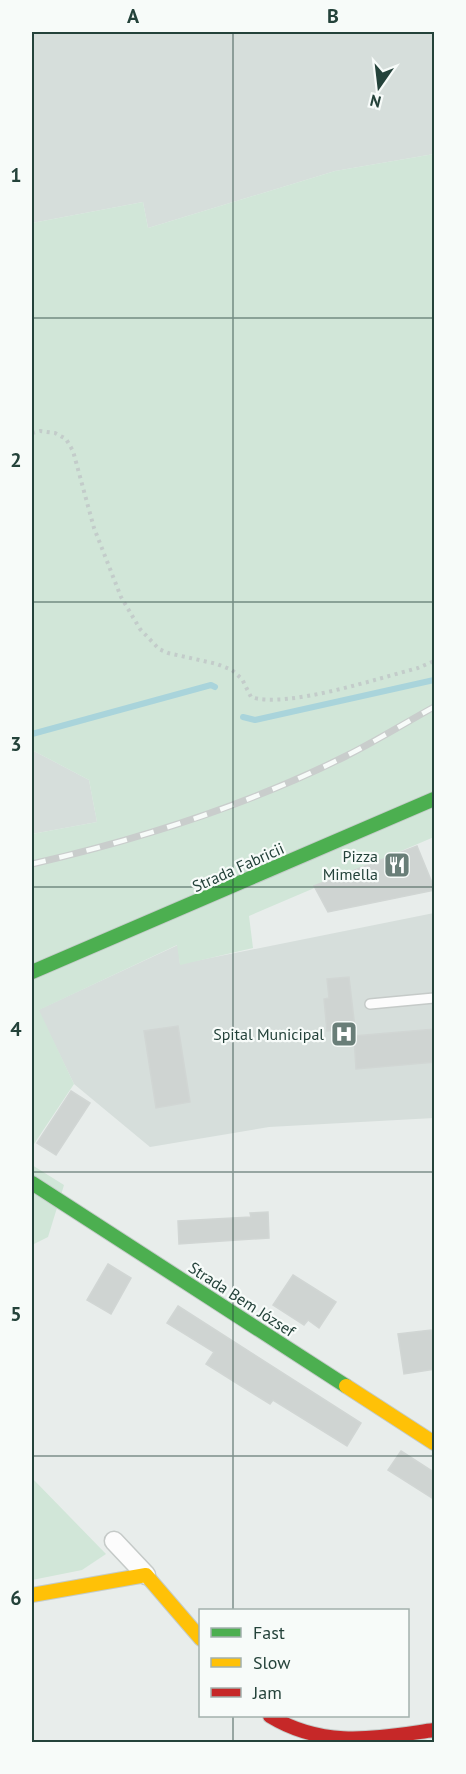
<svg xmlns="http://www.w3.org/2000/svg" width="466" height="1774" viewBox="0 0 466 1774" font-family="'PT Sans',sans-serif">
<style>
.built{fill:#d6dedb}
.green{fill:#d1e6d8}
.lines{fill:none;stroke-linecap:round;stroke-linejoin:round}
.stream{stroke:#a9d4db;stroke-width:6}
.building{fill:#cfd4d2;stroke:#d1d6d4;stroke-width:1.5}
.lane-casing{stroke:#c5cac8;stroke-width:12}
.street-casing{stroke:#c5cac8;stroke-width:21}
.fast-casing{stroke:#c3cbc8;stroke-width:16}
.slow-casing{stroke:#c3cbc8;stroke-width:16}
.jam-casing{stroke:#c3cbc8;stroke-width:16}
.path{stroke:#c3ccca;stroke-width:4;stroke-dasharray:3 4.5;stroke-linecap:butt}
.lane{stroke:#fcfcfc;stroke-width:9}
.street{stroke:#fcfcfc;stroke-width:18}
.fast{stroke:#4caf50;stroke-width:14}
.slow{stroke:#ffc107;stroke-width:14}
.jam{stroke:#c62828;stroke-width:14}
.rail-casing{stroke:#c9cdcc;stroke-width:7}
.rail{stroke:#f7fbf9;stroke-width:4.5;stroke-dasharray:14;stroke-linecap:butt}
.grid{fill:none;stroke:#24423a;stroke-width:1.5;stroke-opacity:0.55}
.labels{text-anchor:middle;stroke-width:4.5;stroke-linejoin:round;paint-order:stroke}
.poi-label{font-size:16px;fill:#24423a;stroke:#f7fbf9;text-anchor:end}
.street-label{font-size:16px;fill:#24423a;stroke:#f7fbf9}
.neatline{fill:none;stroke:#24423a;stroke-width:2}
.grid-label{font-size:20px;text-anchor:middle;font-weight:bold;fill:#24423a}
</style>
<rect width="100%" height="100%" fill="#e8edeb"/>
<!-- built -->
<path class="built" d="M 32,32 L 434,32 L 434,154 L 335,171 L 148,228 L 143,202 L 32,223 Z
M 32,750 L 89,780 L 97,822 L 32,834 Z
M 434,913 L 434,1118 L 269,1127 L 150,1147 L 74,1084 L 38,1010 L 178,945 L 180,964 Z"/>
<!-- green -->
<path class="green" d="M 434,154 L 434,837 L 249,916 L 253,948 L 180,965 L 177,945 L 39,1010 L 74,1084 L 32,1147 L 32,834 L 97,822 L 89,780 L 32,750 L 32,223 L 143,202 L 148,228 L 335,171 Z
M 32,1165 L 64,1185 L 48,1237 L 32,1245 Z
M 32,1478 L 106,1554 L 82,1570 L 32,1580 Z"/>
<g class="lines">
<!-- stream -->
<path class="stream" d="M 243,717 L 255,720 L 434,680
M 32,734 L 211,685 L 215,687"/>
</g>
<!-- building -->
<path class="building" d="M 417,846 L 435,890 L 328,912 L 314,886 Z
M 349,977 L 355,1028 L 327,1031 L 324,999 L 329,998 L 327,979 Z
M 178,1026 L 190,1102 L 156,1108 L 144,1031 Z
M 435,1029 L 435,1062 L 356,1069 L 354,1036 Z
M 71,1091 L 90,1103 L 56,1155 L 37,1143 Z
M 268,1212 L 269,1238 L 179,1244 L 178,1221 L 251,1217 L 250,1213 Z
M 108,1264 L 131,1278 L 111,1314 L 87,1300 Z
M 293,1275 L 336,1302 L 319,1328 L 308,1320 L 304,1325 L 273,1305 Z
M 178,1306 L 361,1423 L 347,1446 L 273,1400 L 270,1404 L 206,1364 L 214,1352 L 167,1323 Z
M 431,1330 L 435,1343 L 435,1369 L 404,1374 L 398,1334 Z
M 401,1451 L 435,1473 L 435,1500 L 388,1470 Z"/>
<g class="lines">
<defs>
<path id="lane" d="M 370,1004 L 434,998"/>
<path id="street" d="M 114,1541 L 146,1575"/>
<path id="fast" d="M 32,972 L 434,799
M 32,1183 L 346,1386"/>
<path id="slow" d="M 346,1386 L 434,1443
M 32,1595 L 146,1575 L 201,1639"/>
<path id="jam" d="M 270,1716 C 324,1749 375,1738 434,1730"/>
</defs>
<!-- lane casing -->
<use href="#lane" class="lane-casing"/>
<!-- street casing -->
<use href="#street" class="street-casing"/>
<!-- fast casing -->
<use href="#fast" class="fast-casing"/>
<!-- slow casing -->
<use href="#slow" class="slow-casing"/>
<!-- jam casing -->
<use href="#jam" class="jam-casing"/>
<!-- path -->
<path class="path" d="M 32,433 L 40,431 L 55,433 L 66,439 L 73,451 L 94,528 L 121,597 L 140,629 L 159,649 L 168,653 L 217,664 L 232,670 L 242,679 L 251,697 C 286,709 379,678 418,668 L 434,661"/>
<!-- lane -->
<use href="#lane" class="lane"/>
<!-- street -->
<use href="#street" class="street"/>
<!-- fast -->
<use href="#fast" class="fast"/>
<!-- slow -->
<use href="#slow" class="slow"/>
<!-- jam -->
<use href="#jam" class="jam"/>
<defs>
<path id="rail" d="M 32,864 C 140,839 246,806 346,756 C 376,741 405,723 434,707"/>
</defs>
<!-- rail casing -->
<use href="#rail" class="rail-casing"/>
<!-- rail -->
<use href="#rail" class="rail"/>
</g>
<!-- grid -->
<path class="grid" d="M 233,32 L 233,1610M 32,318 L 434,318M 32,602 L 434,602M 32,887 L 434,887M 32,1172 L 434,1172M 32,1456 L 434,1456M 233,1716 L 233,1742"/>
<!-- icons -->
<defs>
<symbol id="restaurant-square" viewBox="-11 -11 22 22"><rect x="-9" y="-9" width="18" height="18" rx="4" fill="#697e78" stroke="#f7fbf9"/><path d="M-5-6h1v4h1v-4h1v4h1v-4h1v5L-1.5 .5V6h-2V.5L-5-1ZM5-6V6H3V1.5H1.5Q1.5-4 5-6Z" fill="#fff"/></symbol>
<symbol id="hospital-square" viewBox="-11 -11 22 22"><rect x="-9" y="-9" width="18" height="18" rx="4" fill="#697e78" stroke="#f7fbf9"/><path d="M-5-5h3v3.5h4V-5h3V5h-3V1.5h-4V5h-3Z" fill="#fff"/></symbol>
</defs>
<g fill-rule="evenodd">
<use href="#restaurant-square" x="382" y="850" width="30" height="30"/>
<use href="#hospital-square" x="329" y="1019" width="30" height="30"/>
</g>
<g class="labels">
<!-- poi labels -->
<g class="poi-label">
<text x="378" y="862">Pizza<tspan x="378" dy="18">Mimella</tspan></text>
<text x="324" y="1040">Spital Municipal</text>
</g>
<!-- street labels -->
<g class="street-label">
<text transform="translate(238 867) rotate(-24)" y="6">Strada Fabricii</text>
<text transform="translate(242 1299) rotate(33)" y="6">Strada Bem József</text>
</g>
</g>
<!-- border -->
<rect width="466" height="1774" fill="none" stroke="#f7fbf9" stroke-width="66"/>
<!-- legend -->
<rect x="199" y="1609" width="210" height="108" fill="#f7fbf9" stroke="#a3b1ad" stroke-width="1.5"/>
<rect x="211" y="1628" width="30" height="9" fill="#4caf50" stroke="#a3b1ad" stroke-width="1.5"/>
<text x="253" y="1639" font-size="18" fill="#24423a">Fast</text>
<rect x="211" y="1658" width="30" height="9" fill="#ffc107" stroke="#a3b1ad" stroke-width="1.5"/>
<text x="253" y="1669" font-size="18" fill="#24423a">Slow</text>
<rect x="211" y="1688" width="30" height="9" fill="#c62828" stroke="#a3b1ad" stroke-width="1.5"/>
<text x="253" y="1699" font-size="18" fill="#24423a">Jam</text>
<!-- north arrow -->
<g transform="translate(379 87) rotate(194)" stroke="#f7fbf9" stroke-width="4.5" paint-order="stroke">
<path d="M0-4.5L10 22L0 15L-10 22Z" fill="#24423a"/>
<text y="-9" font-size="16" font-weight="bold" text-anchor="middle" fill="#24423a">N</text>
</g>
<rect x="33" y="33" width="400" height="1708" class="neatline"/>
<g class="grid-label">
<text x="133" y="23">A</text>
<text x="333" y="23">B</text>
<text x="16" y="182">1</text>
<text x="16" y="467">2</text>
<text x="16" y="751">3</text>
<text x="16" y="1036">4</text>
<text x="16" y="1321">5</text>
<text x="16" y="1605">6</text>
</g>
</svg>
